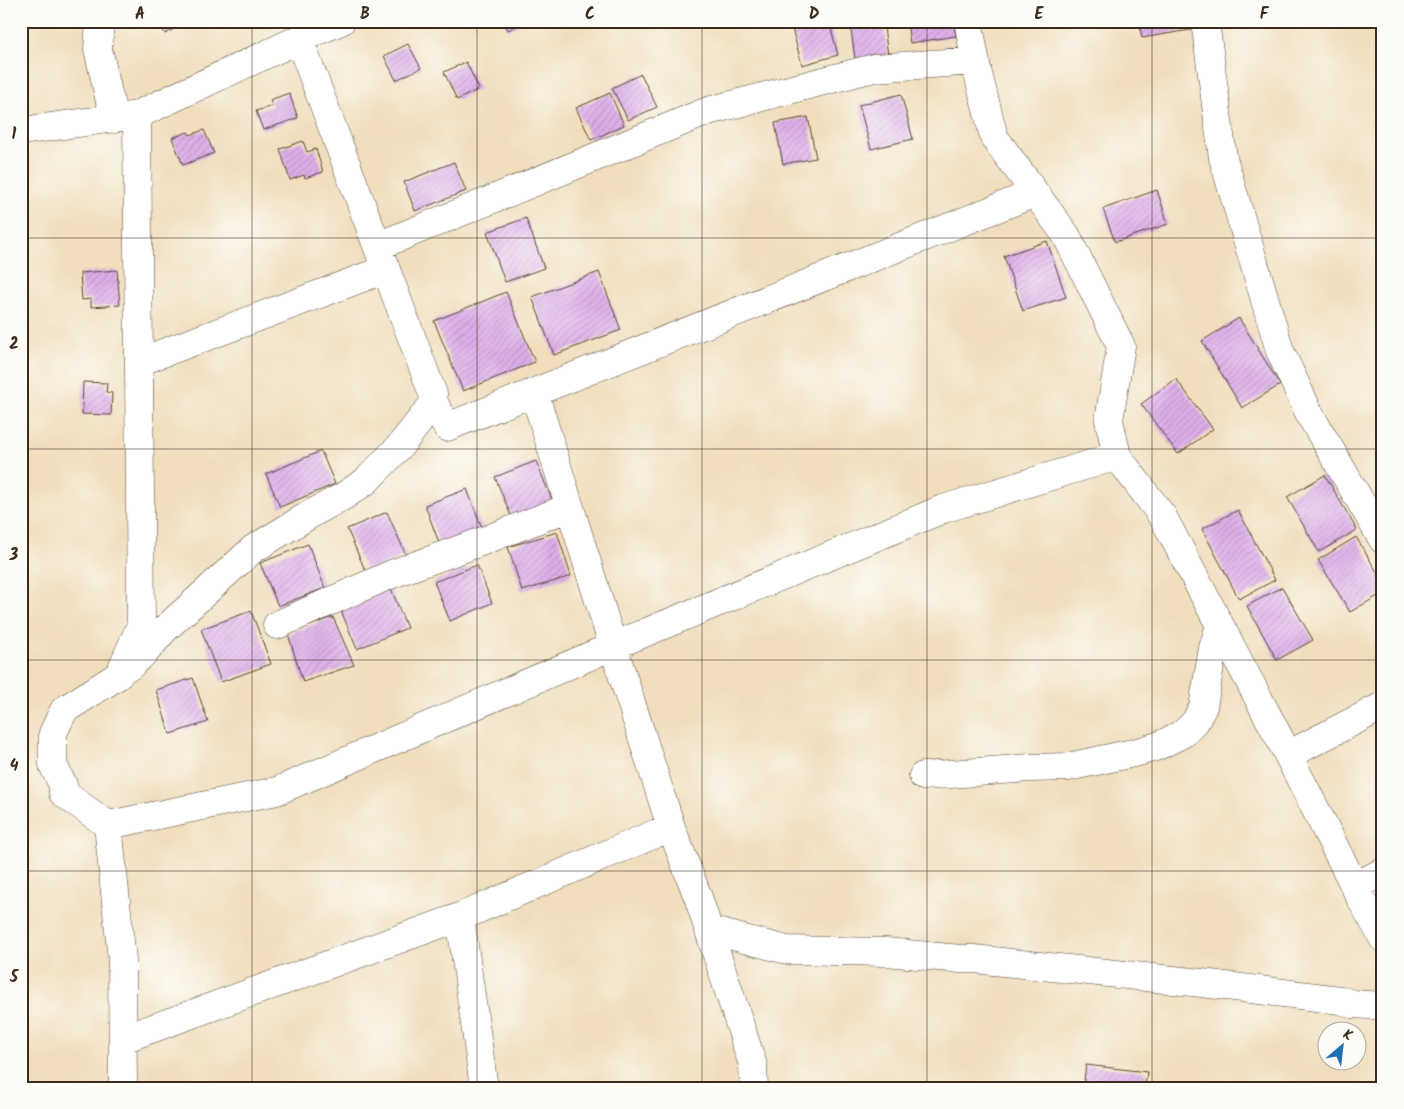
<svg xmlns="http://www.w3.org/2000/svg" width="1404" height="1109" viewBox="0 0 1404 1109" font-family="Kalam,sans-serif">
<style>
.building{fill:url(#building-hatch)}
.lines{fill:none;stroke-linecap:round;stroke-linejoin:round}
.minor-casing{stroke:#564536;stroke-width:29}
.minor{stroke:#fff;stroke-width:28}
.grid{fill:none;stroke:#3b2a1e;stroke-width:1;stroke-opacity:0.55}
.neatline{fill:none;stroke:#3b2a1e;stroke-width:2}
.grid-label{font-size:16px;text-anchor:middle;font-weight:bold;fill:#3b2a1e}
</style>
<defs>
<pattern id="building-hatch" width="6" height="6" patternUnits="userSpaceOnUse" patternTransform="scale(1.25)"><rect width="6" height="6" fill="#dfb0eb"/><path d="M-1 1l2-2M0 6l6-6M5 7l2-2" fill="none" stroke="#b68fbe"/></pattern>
</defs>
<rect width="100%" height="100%" fill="#fdfcf7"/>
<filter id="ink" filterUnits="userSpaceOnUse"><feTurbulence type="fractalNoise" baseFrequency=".02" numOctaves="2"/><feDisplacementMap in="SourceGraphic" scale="10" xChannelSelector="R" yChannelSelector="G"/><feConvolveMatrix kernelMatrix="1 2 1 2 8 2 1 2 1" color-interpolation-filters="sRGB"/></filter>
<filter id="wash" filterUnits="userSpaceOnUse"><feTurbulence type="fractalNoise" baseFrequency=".0096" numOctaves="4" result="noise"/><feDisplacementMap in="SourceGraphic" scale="20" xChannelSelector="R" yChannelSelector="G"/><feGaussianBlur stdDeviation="1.12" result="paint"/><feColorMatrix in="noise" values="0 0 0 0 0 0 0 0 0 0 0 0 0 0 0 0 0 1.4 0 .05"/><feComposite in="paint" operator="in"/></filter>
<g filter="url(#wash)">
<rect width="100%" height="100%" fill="#f0debd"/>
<g id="blocks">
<!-- building -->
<path class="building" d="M 158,21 L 188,21 L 165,34 Z
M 504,21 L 527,21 L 508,30 Z
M 790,21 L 829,21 L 838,55 L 802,65 Z
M 850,21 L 883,21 L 888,55 L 855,59 Z
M 907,21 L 953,21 L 956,36 L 910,43 Z
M 1139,21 L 1195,21 L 1196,29 L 1142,38 Z
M 408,44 L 421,68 L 396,80 L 384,56 Z
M 466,62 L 479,89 L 457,100 L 444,72 Z
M 641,74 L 657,107 L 628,120 L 612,88 Z
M 289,93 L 298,118 L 263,130 L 256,111 L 272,106 L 270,100 Z
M 610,93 L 624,125 L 591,140 L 576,108 Z
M 901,94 L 913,139 L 871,149 L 859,105 Z
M 808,117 L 816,158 L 783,164 L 775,123 Z
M 204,130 L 214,153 L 183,165 L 172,138 L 188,132 L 190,135 Z
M 303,141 L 307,152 L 316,149 L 323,172 L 305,178 L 304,175 L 290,180 L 280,149 Z
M 454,162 L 466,191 L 415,211 L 404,182 Z
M 1157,190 L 1168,224 L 1115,242 L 1103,209 Z
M 526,218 L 544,268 L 505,282 L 487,232 Z
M 1047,241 L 1066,297 L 1023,311 L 1004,256 Z
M 117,270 L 120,305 L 91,307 L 91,299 L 82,300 L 80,273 Z
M 599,272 L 621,330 L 554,355 L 532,297 Z
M 506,292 L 535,362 L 463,391 L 434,321 Z
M 1239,318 L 1280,385 L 1242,408 L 1202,341 Z
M 1176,379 L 1213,429 L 1178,454 L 1141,404 Z
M 83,382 L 107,383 L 106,392 L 112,393 L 111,415 L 82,414 Z
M 321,451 L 335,484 L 280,507 L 266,474 Z
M 536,461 L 554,505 L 513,521 L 495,477 Z
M 1325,475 L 1357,530 L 1319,552 L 1287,497 Z
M 467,489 L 485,536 L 442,551 L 425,505 Z
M 1238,510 L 1275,580 L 1239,599 L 1202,529 Z
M 387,512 L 406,555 L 366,572 L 347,529 Z
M 557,532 L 571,576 L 522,591 L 508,547 Z
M 1356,537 L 1383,582 L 1383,593 L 1350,612 L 1318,560 Z
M 308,544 L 325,588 L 278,606 L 260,563 Z
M 477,565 L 492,603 L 450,621 L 434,582 Z
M 390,586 L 407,628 L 357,649 L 339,606 Z
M 1282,587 L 1313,640 L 1277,660 L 1247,606 Z
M 251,611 L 271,664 L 221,682 L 201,629 Z
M 333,617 L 354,665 L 303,682 L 288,634 Z
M 193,678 L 208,722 L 170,734 L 156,690 Z
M 1086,1065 L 1147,1072 L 1145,1088 L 1083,1088 Z"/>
</g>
</g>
<g filter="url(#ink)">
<use href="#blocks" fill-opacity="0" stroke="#564536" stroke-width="1"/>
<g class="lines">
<defs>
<path id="minor" d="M 100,21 L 98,49 L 114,119
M 968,21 L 978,74 L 994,137 L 1066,235 L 1121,346 L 1109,420 L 1117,456 L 1163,517 L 1284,747 L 1361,899 L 1383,938
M 1205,21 L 1223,158 L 1280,351 L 1310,415 L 1383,540
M 299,39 L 433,394 L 434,403 L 447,427 L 1035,193
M 21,131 L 137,115 L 299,39 L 341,21
M 378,246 L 708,111 L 874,68 L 975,61
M 139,362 L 386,269
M 277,625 L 392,574 L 483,541 L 570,507
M 130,666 L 147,650 L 165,629 L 253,549 L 316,511 L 344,496 L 366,481 L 399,447 L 434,403
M 1288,755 L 1383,706
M 923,776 L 1030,768 L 1068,767 L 1138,752 L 1158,746 L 1184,733 L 1195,722 L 1203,707 L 1213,648 L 1220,625
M 108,825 L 277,791 L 613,646 L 943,509 L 1117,456
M 671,827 L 698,897 L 753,1065 L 754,1088
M 1355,886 L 1383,872
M 460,917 L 484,1088
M 709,930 L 787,950 L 886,952 L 960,959 L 974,959 L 1202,983 L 1340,1000 L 1353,1004 L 1383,1006
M 123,1039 L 460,917 L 671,827 L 613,646 L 534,392
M 123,1088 L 122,960 L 108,825 L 63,793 L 63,785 L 53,765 L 53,733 L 64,710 L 119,675 L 141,625 L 137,115"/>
</defs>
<!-- minor casing -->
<use href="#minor" class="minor-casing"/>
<!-- minor -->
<use href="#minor" class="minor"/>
</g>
</g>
<!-- grid -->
<path class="grid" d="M 252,21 L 252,1088M 477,21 L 477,1088M 702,21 L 702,1088M 927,21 L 927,1088M 1152,21 L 1152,1088M 21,238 L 1383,238M 21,449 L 1383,449M 21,660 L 1383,660M 21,871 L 1383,871"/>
<!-- margin -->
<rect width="1404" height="1109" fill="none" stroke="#fdfcf7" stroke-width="55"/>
<!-- north arrow -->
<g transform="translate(1342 1046) rotate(28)"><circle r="24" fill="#fdfcf7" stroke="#afa8a0"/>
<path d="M0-4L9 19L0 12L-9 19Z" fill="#1f6fb2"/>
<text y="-8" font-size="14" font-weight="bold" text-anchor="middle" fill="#3b2a1e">K</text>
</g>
<rect x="28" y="28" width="1348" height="1054" class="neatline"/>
<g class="grid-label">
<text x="140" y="19">A</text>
<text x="365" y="19">B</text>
<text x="590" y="19">C</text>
<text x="814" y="19">D</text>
<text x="1039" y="19">E</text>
<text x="1264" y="19">F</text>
<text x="14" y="139">1</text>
<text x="14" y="349">2</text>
<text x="14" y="560">3</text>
<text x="14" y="771">4</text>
<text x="14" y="982">5</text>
</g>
</svg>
